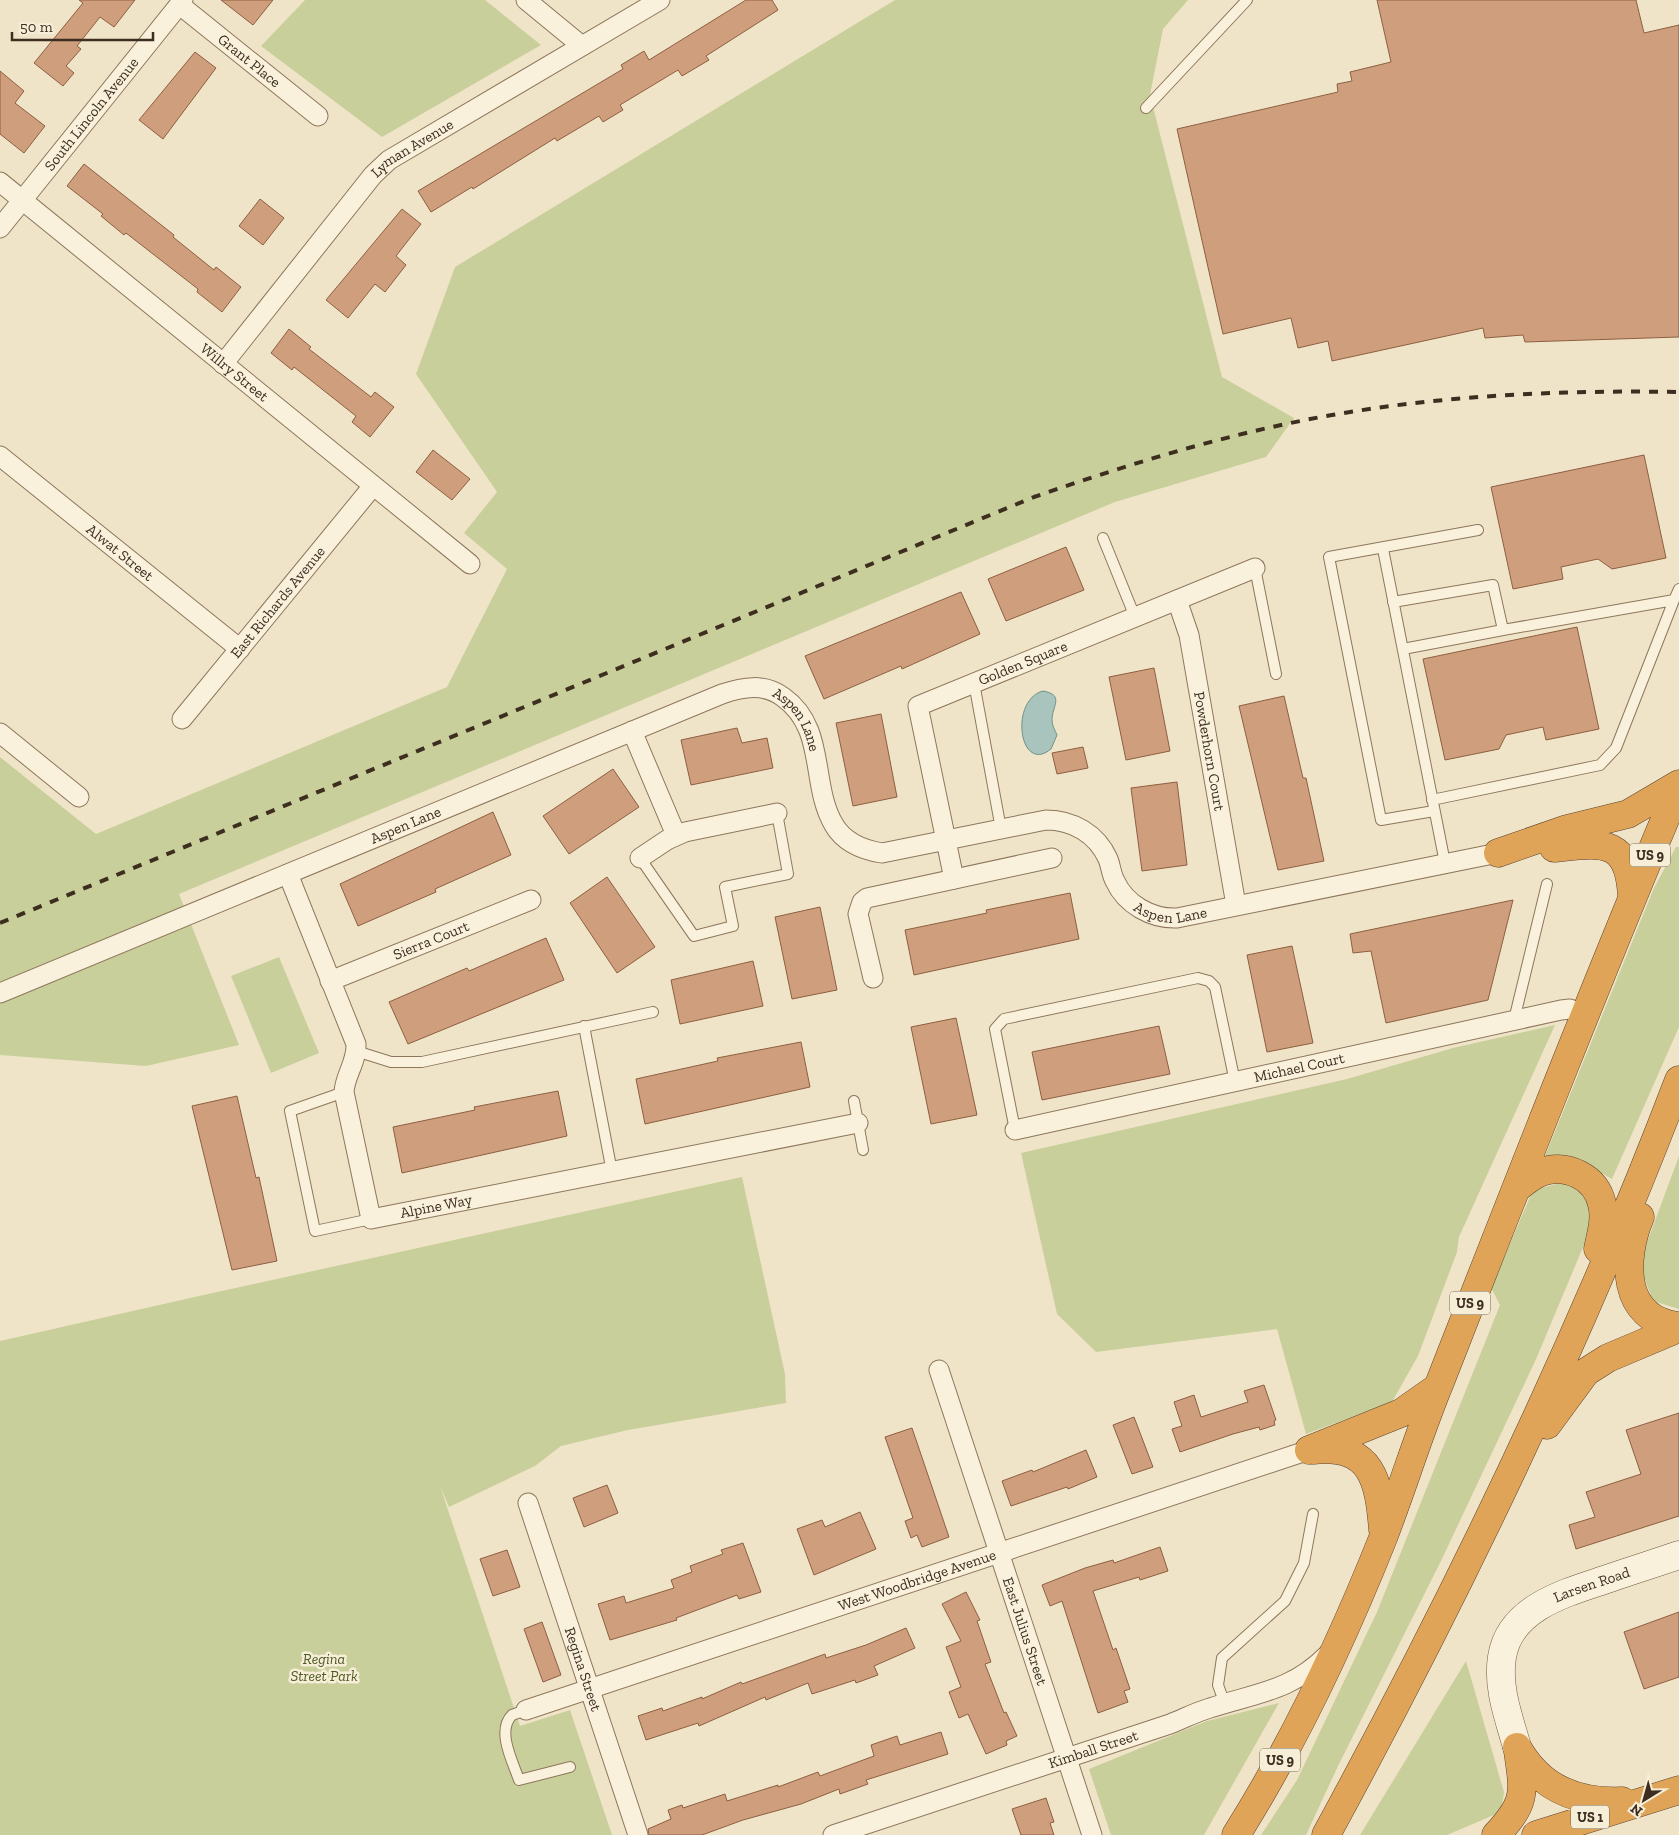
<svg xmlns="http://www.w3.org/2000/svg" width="1679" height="1835" viewBox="0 0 1679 1835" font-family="'Zilla Slab',serif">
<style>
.green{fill:#c9cf9b}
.water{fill:#a9c4bc;stroke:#6f938a}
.building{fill:#cf9f7d;stroke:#8d5f41}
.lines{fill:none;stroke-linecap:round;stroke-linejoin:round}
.lane-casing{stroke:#8d765c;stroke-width:12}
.street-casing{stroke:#8d765c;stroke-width:21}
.secondary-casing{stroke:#6f573f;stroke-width:29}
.highway-casing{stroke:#5b4430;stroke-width:29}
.lane{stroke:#faf1dc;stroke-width:10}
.street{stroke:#faf1dc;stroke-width:19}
.secondary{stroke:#faf1dc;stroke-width:28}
.highway{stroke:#e0a458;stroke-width:28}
.rail{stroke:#3d2e20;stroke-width:4;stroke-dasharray:9 9;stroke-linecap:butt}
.labels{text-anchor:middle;stroke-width:5;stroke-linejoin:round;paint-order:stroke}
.shield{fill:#f7eed8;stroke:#756857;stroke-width:1}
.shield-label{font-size:14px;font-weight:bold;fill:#3d2e20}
.street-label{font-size:15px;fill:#3d2e20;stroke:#f7eed8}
.park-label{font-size:15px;font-style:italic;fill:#4d5a26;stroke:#f7eed8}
</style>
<rect width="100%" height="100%" fill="#f0e4c8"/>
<!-- green -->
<path class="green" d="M 305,0 L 485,0 L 541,45 L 382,137 L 261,46 Z
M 895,0 L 1188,0 L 1163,29 L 1150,95 L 1222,377 L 1294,418 L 1266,457 L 1115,502 L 179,894 L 239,1045 L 146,1066 L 0,1055 L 0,757 L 96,834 L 447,687 L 507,569 L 464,533 L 497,492 L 416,374 L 455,267 Z
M 1676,847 L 1679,847 L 1679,1027 L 1612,1179 L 1581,1162 L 1545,1156 L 1654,888 Z
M 279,957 L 319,1053 L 271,1073 L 231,976 Z
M 1555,1025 L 1459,1237 L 1457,1252 L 1418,1356 L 1392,1402 L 1306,1434 L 1277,1329 L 1096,1352 L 1057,1314 L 1021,1153 L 1347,1079 L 1453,1048 Z
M 1679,1156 L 1679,1309 L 1653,1301 L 1639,1264 Z
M 742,1177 L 785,1374 L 786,1403 L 628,1430 L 561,1446 L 535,1466 L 449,1507 L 440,1486 L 520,1726 L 570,1710 L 612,1835 L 0,1835 L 0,1341 L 199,1296 Z
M 1565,1182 L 1588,1199 L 1591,1228 L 1537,1357 L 1441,1561 L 1338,1766 L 1306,1835 L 1261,1835 L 1297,1780 L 1377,1612 L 1500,1305 L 1491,1288 L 1533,1190 Z
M 1466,1661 L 1504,1792 L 1501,1812 L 1447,1835 L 1360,1835 Z
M 1279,1703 L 1204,1835 L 1111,1835 L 1089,1769 L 1207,1721 Z"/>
<!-- water -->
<path class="water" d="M 1043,691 C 1065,695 1052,706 1052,720 C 1052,726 1055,730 1057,735 L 1051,749 C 1019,775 1009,700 1043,691 Z"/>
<!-- building -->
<path class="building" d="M 79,0 L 135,0 L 114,27 L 100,17 L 77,46 L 81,49 L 66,66 L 74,73 L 63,86 L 34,63 L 83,3 Z
M 221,0 L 273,0 L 253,25 Z
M 746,0 L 772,0 L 778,10 L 706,56 L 709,60 L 682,76 L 678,70 L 620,105 L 623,110 L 603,122 L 599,116 L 557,141 L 555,138 L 473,189 L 472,187 L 431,212 L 418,191 L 623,69 L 621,65 L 644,51 L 649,60 Z
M 1377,0 L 1636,0 L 1644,33 L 1679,25 L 1679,337 L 1525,342 L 1523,335 L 1485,338 L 1483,328 L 1332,361 L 1328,341 L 1298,348 L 1291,318 L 1223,334 L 1177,129 L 1338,92 L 1337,84 L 1352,81 L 1350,72 L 1391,62 Z
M 195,52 L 216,68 L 163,139 L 139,120 Z
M 0,71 L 24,91 L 15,103 L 45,126 L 24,153 L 0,134 Z
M 84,164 L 174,235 L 173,237 L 214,270 L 216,267 L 241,287 L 222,312 L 197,292 L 198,289 L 126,233 L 124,235 L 101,216 L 103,214 L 67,186 Z
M 260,199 L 284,218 L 263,245 L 239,226 Z
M 402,209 L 421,224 L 396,256 L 406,265 L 385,292 L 375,284 L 348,318 L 326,300 Z
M 289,329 L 311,347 L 309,349 L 371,397 L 375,392 L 394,407 L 370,437 L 352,422 L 356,416 L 294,367 L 292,370 L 271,353 Z
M 433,450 L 470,479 L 452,500 L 416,472 Z
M 1644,455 L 1666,558 L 1612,569 L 1598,559 L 1561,567 L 1563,579 L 1513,589 L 1491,487 Z
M 1066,547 L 1084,590 L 1006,621 L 988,579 Z
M 961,592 L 980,634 L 902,669 L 901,666 L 824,699 L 805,656 Z
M 1577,627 L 1599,729 L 1546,740 L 1543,727 L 1506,735 L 1499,749 L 1445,760 L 1423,659 Z
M 1154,668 L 1170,751 L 1126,760 L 1109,677 Z
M 1284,696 L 1303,778 L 1306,778 L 1324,861 L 1278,870 L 1239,706 Z
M 881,714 L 897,797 L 853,806 L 836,723 Z
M 737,728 L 742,743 L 767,738 L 773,768 L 691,785 L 681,740 Z
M 1083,747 L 1088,768 L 1057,774 L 1052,753 Z
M 613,769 L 639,807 L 569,854 L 543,816 Z
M 1177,782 L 1187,865 L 1142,871 L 1131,788 Z
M 493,812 L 511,855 L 435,889 L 436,892 L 358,926 L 340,884 Z
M 607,877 L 655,947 L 617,973 L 570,903 Z
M 1070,893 L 1079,939 L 914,975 L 905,930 L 987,913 L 986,910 Z
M 1513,900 L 1488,1000 L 1386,1023 L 1371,951 L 1353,953 L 1350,934 Z
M 820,907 L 837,990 L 792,999 L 775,917 Z
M 546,938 L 564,980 L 408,1044 L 389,1002 L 467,968 L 469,971 Z
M 1292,946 L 1313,1043 L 1267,1052 L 1247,955 Z
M 753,961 L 763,1006 L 680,1024 L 671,980 Z
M 956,1018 L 977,1115 L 931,1124 L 911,1027 Z
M 1159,1026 L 1170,1074 L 1042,1100 L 1032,1052 Z
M 801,1042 L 810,1087 L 645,1124 L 636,1079 L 718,1061 L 717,1058 Z
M 558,1091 L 567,1136 L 402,1173 L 393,1127 L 475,1110 L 474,1107 Z
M 237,1096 L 256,1178 L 259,1177 L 277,1261 L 232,1270 L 192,1106 Z
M 1264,1385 L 1276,1420 L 1274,1421 L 1275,1425 L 1260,1430 L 1259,1427 L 1233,1434 L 1180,1452 L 1172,1429 L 1182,1426 L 1174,1402 L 1194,1395 L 1201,1417 L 1248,1402 L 1244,1391 Z
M 1679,1413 L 1679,1516 L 1576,1549 L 1569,1525 L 1595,1517 L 1586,1492 L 1641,1474 L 1626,1430 Z
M 1134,1417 L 1153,1467 L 1132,1474 L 1113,1425 Z
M 912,1428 L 949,1537 L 922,1547 L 917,1535 L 911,1538 L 905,1521 L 913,1518 L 885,1437 Z
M 1086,1450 L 1097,1477 L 1068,1489 L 1067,1487 L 1011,1506 L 1002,1481 L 1032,1470 L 1033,1472 Z
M 607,1485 L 618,1513 L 584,1527 L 573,1498 Z
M 860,1512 L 876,1549 L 814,1575 L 797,1529 L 822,1520 L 825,1527 Z
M 743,1543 L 761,1592 L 739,1599 L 737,1595 L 676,1618 L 677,1620 L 610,1640 L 598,1604 L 624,1596 L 626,1603 L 674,1588 L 671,1580 L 692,1572 L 690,1566 L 723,1554 L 721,1550 Z
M 1160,1547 L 1168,1571 L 1140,1580 L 1139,1577 L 1093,1591 L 1113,1650 L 1116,1648 L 1130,1689 L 1124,1691 L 1128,1702 L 1098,1713 L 1062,1601 L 1050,1606 L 1042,1585 L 1085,1568 L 1113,1560 L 1114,1563 Z
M 507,1550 L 520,1587 L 493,1596 L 480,1559 Z
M 966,1592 L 980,1620 L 977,1621 L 991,1662 L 985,1664 L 1004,1713 L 1006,1712 L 1017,1736 L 1006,1741 L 1007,1745 L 986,1754 L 968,1714 L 959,1718 L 949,1692 L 961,1687 L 946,1647 L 961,1641 L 942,1604 Z
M 1679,1612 L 1679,1677 L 1644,1689 L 1624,1632 Z
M 542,1622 L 561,1675 L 543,1682 L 524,1629 Z
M 906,1628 L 915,1648 L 874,1666 L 878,1675 L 856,1683 L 855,1680 L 812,1694 L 808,1683 L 766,1700 L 765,1697 L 699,1726 L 698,1723 L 646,1740 L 638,1716 L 662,1708 L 663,1711 L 702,1697 L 702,1699 L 741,1682 L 742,1684 L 825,1654 L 826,1658 L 866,1645 Z
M 941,1732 L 948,1754 L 866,1780 L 868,1784 L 840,1794 L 839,1789 L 801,1804 L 743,1820 L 702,1835 L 649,1835 L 648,1829 L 671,1819 L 668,1810 L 682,1805 L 683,1808 L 725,1794 L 727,1801 L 778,1785 L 778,1787 L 818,1772 L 820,1776 L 874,1756 L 871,1745 L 897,1736 L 900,1745 Z
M 1046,1798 L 1054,1822 L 1050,1823 L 1054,1835 L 1021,1835 L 1012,1809 Z"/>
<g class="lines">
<defs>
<path id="lane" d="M 1146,108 L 1247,0
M 1103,538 L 1135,617
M 1383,549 L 1445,863
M 1255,568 L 1276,674
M 1674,600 L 1679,589
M 1393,602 L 1493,585 L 1503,630 L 1403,649
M 974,683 L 1001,829
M 1432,800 L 1600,765 L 1616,748 L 1674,600 L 1503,630
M 1434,811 L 1381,820 L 1329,557 L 1478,530
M 640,858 L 694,936 L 733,926 L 725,887 L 788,874 L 777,813
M 1514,1020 L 1547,884
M 584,1026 L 612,1172
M 356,1051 L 391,1062 L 422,1062 L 653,1012
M 344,1092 L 290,1111 L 315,1231 L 371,1219
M 854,1101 L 863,1150
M 1015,1130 L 995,1029 L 1004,1019 L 1198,978 L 1209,981 L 1215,987 L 1235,1082
M 1225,1704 L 1218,1685 L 1222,1658 L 1285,1601 L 1304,1563 L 1313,1514
M 526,1710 L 512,1715 C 496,1731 513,1762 519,1780 L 570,1767"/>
<g id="street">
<path d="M 526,0 L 582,46"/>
<path id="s1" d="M 180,5 L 318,116"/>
<path id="s2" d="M 0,182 L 470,564"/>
<path id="s3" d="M 0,228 L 183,0"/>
<path id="s4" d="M 223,364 L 373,175 L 389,160 L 660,0"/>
<path id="s5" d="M 0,456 L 240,649"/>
<path id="s6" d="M 1177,600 L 1189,635 L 1236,905"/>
<path id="s7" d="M 182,719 L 373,486"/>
<path d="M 632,731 L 676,835"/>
<path d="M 0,733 L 79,797"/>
<path d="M 640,858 L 667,840 L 685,832 L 777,813"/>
<path id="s8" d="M 288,874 L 356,1044 C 357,1062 345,1075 344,1092 L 371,1219 L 858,1123"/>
<path id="s9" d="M 954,879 L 918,706 L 1255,568"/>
<path d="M 873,978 L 858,914 L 862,902 L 867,898 L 1052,858"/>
<path id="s10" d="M 330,981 L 531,900"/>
<path id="s11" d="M 0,993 L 722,694 C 743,687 764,683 783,697 C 827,728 810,785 834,825 C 844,842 863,850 882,853 L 1046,820 C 1073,820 1097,834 1108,859 C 1111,866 1111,874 1115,881 C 1126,905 1152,919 1177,918 L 1498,853"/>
<path id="s12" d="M 1015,1130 L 1561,1010 L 1570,1009 L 1585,1015"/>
<path id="s13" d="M 939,1370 L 1092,1835"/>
<path id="s14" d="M 528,1503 L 638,1835"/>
<path id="s15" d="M 526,1710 L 1309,1450"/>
<path id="s16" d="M 833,1835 L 1170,1724 C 1183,1719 1196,1712 1210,1708 C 1256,1693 1292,1691 1328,1654"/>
</g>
<g id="secondary">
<path id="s17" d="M 1517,1747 C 1509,1718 1497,1688 1502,1657 C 1510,1606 1569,1592 1610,1578 C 1633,1570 1656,1563 1679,1555"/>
</g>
<path id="highway" d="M 1554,848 C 1602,843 1629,837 1632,897
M 1498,853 L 1567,829 L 1628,814 L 1679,784
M 1516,1189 C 1524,1182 1532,1176 1541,1172 C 1567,1163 1596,1177 1602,1204 C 1606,1219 1601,1234 1598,1249
M 1640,1217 C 1623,1258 1620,1320 1679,1326
M 1547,1425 L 1586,1372 L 1608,1358 L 1679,1328
M 1309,1450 L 1401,1413 L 1438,1387
M 1313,1450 C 1372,1444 1379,1480 1383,1530
M 1517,1747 C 1540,1788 1576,1803 1622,1801
M 1236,1835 C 1295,1741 1342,1641 1383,1538 C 1403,1486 1419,1433 1440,1382 C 1518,1183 1596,983 1679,786
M 1326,1835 C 1459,1591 1580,1340 1679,1080
M 1496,1835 C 1527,1802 1524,1793 1518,1751
M 1536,1835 L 1679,1790"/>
</defs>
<!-- lane casing -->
<use href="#lane" class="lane-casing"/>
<!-- street casing -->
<use href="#street" class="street-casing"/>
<!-- secondary casing -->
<use href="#secondary" class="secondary-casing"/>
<!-- highway casing -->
<use href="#highway" class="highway-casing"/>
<!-- lane -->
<use href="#lane" class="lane"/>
<!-- street -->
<use href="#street" class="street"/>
<!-- secondary -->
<use href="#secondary" class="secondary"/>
<!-- highway -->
<use href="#highway" class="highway"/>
<!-- rail -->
<path class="rail" d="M 0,923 L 1034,497 C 1132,463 1230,433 1332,415 C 1446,395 1563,390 1679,392"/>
</g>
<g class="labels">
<!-- shield labels -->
<g class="shield">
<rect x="1630" y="843.5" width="40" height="23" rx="4"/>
<rect x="1450" y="1291.5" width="40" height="23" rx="4"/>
<rect x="1260" y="1748.5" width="40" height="23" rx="4"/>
<rect x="1571" y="1805.5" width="38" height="23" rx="4"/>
</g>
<g class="shield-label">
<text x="1650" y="860">US 9</text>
<text x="1470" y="1308">US 9</text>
<text x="1280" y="1765">US 9</text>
<text x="1590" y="1822">US 1</text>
</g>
<!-- street labels -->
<g class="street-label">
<text dy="5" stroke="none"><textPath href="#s1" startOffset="89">Grant Place</textPath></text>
<text dy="5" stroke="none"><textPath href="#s3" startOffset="146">South Lincoln Avenue</textPath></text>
<text dy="5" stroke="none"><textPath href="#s4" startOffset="289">Lyman Avenue</textPath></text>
<text dy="5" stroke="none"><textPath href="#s2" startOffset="302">Willry Street</textPath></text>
<text dy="5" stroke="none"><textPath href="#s5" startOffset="154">Alwat Street</textPath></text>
<text dy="5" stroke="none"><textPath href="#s7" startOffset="151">East Richards Avenue</textPath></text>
<text dy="5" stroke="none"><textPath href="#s9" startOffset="290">Golden Square</textPath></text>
<text dy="5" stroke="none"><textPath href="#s11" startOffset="872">Aspen Lane</textPath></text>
<text dy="5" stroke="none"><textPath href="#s6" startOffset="155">Powderhorn Court</textPath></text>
<text dy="5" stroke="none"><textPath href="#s11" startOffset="439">Aspen Lane</textPath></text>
<text dy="5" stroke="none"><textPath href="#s11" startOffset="1381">Aspen Lane</textPath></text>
<text dy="5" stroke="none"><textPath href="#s10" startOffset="109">Sierra Court</textPath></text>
<text dy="5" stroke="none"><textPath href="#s12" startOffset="291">Michael Court</textPath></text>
<text dy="5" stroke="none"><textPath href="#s8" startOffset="429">Alpine Way</textPath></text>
<text dy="5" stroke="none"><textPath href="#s15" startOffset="412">West Woodbridge Avenue</textPath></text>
<text dy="5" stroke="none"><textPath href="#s17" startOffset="214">Larsen Road</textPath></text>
<text dy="5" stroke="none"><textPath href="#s13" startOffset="275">East Julius Street</textPath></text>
<text dy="5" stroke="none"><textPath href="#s14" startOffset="175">Regina Street</textPath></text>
<text dy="5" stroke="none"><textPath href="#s16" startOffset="274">Kimball Street</textPath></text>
</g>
<!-- park labels -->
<g class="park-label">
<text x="324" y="1664">Regina<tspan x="324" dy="17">Street Park</tspan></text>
</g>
</g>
<!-- north arrow -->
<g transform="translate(1644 1800) rotate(217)" stroke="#f7eed8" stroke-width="4" paint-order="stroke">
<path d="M0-4L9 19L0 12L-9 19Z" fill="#3d2e20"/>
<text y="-8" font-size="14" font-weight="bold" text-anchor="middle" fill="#3d2e20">N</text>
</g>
<!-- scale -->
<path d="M12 32v8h141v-8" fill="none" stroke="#3d2e20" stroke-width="2.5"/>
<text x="20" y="32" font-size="15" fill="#3d2e20" stroke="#f7eed8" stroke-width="4" paint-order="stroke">50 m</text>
</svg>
